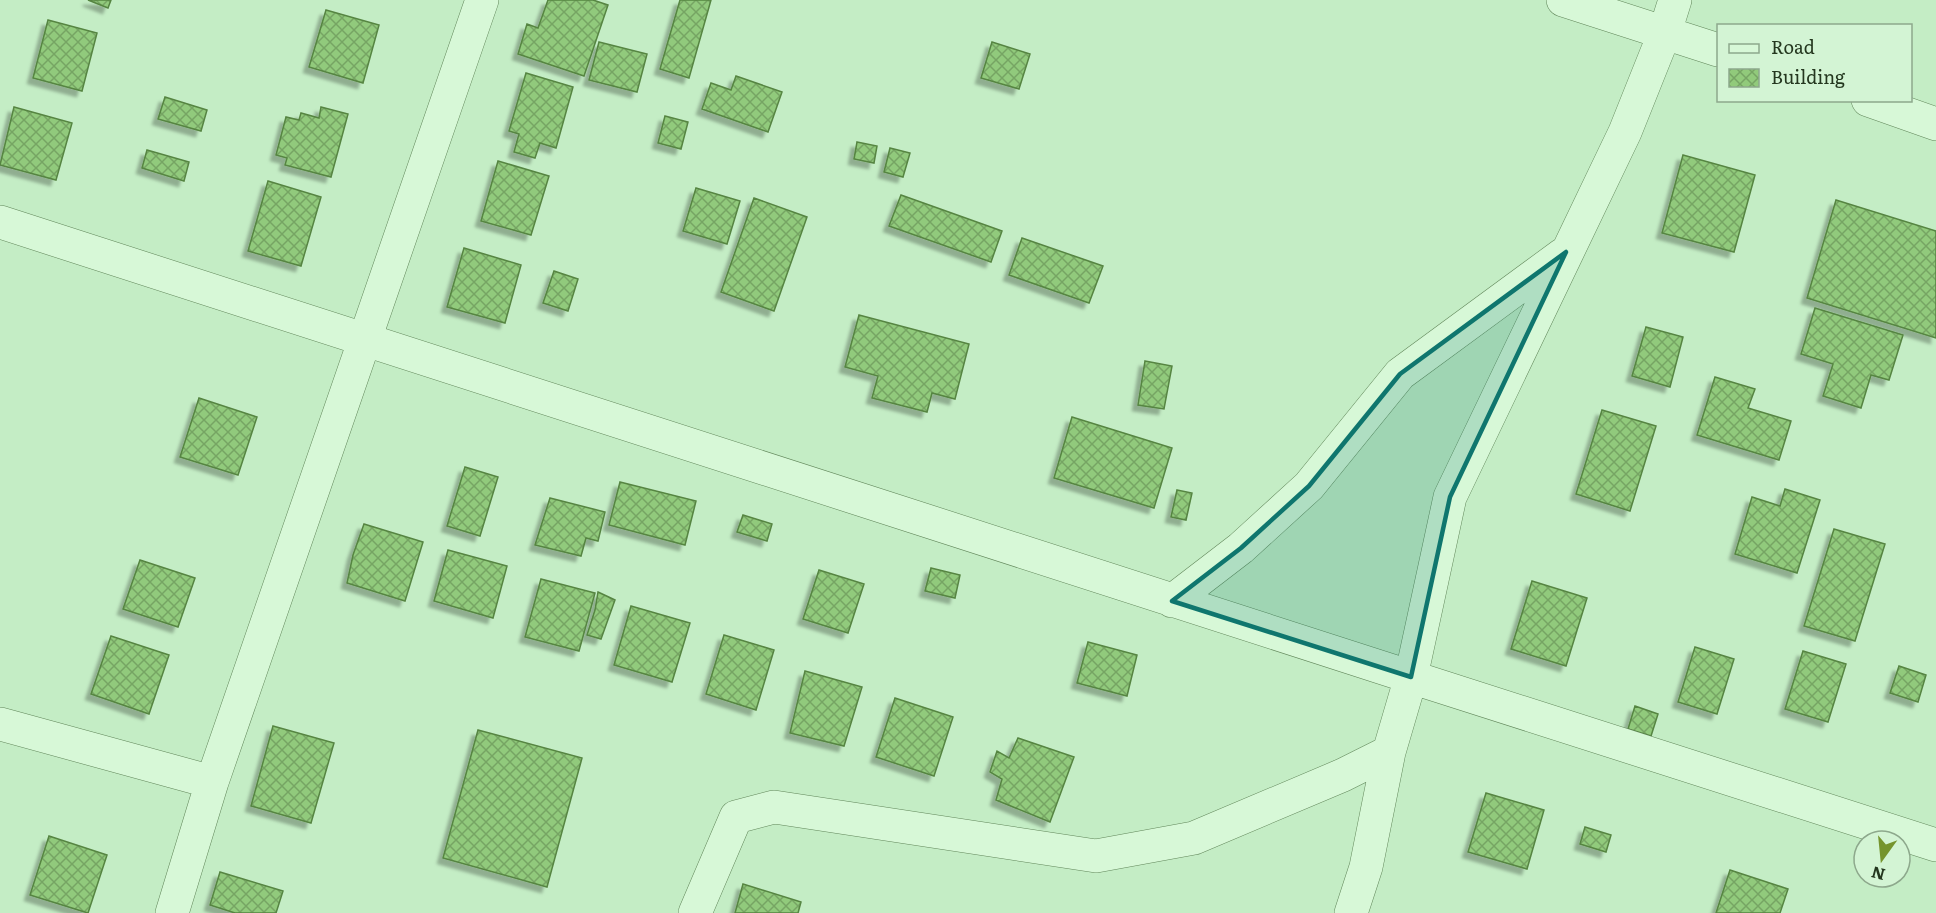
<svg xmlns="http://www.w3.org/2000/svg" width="1936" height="913" viewBox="0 0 1936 913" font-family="Literata,serif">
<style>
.building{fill:url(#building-cross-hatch);stroke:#568542;stroke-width:1.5;filter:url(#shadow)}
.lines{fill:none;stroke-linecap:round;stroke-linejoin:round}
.minor-casing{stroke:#62875b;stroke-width:34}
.minor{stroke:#d7f8d7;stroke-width:33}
.marked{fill:#0f766e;fill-opacity:0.2;stroke:#0f766e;stroke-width:4.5;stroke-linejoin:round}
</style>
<defs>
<pattern id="building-cross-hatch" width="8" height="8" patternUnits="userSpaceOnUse" patternTransform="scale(1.5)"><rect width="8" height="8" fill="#91ca7b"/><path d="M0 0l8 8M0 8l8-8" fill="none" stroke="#76a564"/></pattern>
<filter id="shadow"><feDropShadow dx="-5.5" dy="5.5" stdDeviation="1.5" flood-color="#0004"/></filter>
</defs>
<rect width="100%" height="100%" fill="#c4edc5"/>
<!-- building -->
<path class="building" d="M 88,0 L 111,0 L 108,8 Z
M 548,0 L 593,0 L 608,5 L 584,76 L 518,54 L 527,24 L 538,28 Z
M 680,0 L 711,0 L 689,78 L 660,69 Z
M 326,10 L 379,25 L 363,83 L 309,67 Z
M 48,20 L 97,33 L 82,91 L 33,78 Z
M 599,42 L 647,54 L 637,92 L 589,80 Z
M 992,42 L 1030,54 L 1019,89 L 981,78 Z
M 526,73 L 573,87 L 556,148 L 540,143 L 535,158 L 514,152 L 519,134 L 509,131 Z
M 736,76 L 782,92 L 768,132 L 702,109 L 711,83 L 731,90 Z
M 165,97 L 207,110 L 201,131 L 158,119 Z
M 14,107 L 72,123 L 56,180 L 0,165 Z
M 321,107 L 348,114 L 331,177 L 285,165 L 287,158 L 276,155 L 286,117 L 299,120 L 301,113 L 319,118 Z
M 665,116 L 688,122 L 681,149 L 658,143 Z
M 857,142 L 877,146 L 874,163 L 854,159 Z
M 890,148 L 910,153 L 903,177 L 884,172 Z
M 147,150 L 189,162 L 184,181 L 142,168 Z
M 1683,155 L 1755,175 L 1734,252 L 1662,233 Z
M 498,161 L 549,176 L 531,235 L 481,221 Z
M 268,181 L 321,197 L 301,266 L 248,251 Z
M 696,188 L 740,201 L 727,244 L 683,231 Z
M 901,195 L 1002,231 L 991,262 L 889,226 Z
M 754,198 L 807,217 L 774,311 L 721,292 Z
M 1836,200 L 1936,231 L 1936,338 L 1807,298 Z
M 1022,238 L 1103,266 L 1089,303 L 1009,275 Z
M 464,248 L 521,265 L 505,323 L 447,307 Z
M 554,271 L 578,279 L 568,311 L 543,303 Z
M 1815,308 L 1903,335 L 1889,380 L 1871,375 L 1861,408 L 1823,396 L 1833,364 L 1801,354 Z
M 859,315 L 969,344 L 955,399 L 932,393 L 927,412 L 872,398 L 878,376 L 845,367 Z
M 1646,327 L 1683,337 L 1670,387 L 1632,376 Z
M 1145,361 L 1172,366 L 1164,409 L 1138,405 Z
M 1715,377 L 1755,389 L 1748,408 L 1791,421 L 1779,460 L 1697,435 Z
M 199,398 L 257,417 L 238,475 L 180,457 Z
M 1602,410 L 1656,426 L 1630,511 L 1576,494 Z
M 1072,417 L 1172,448 L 1154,508 L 1054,478 Z
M 465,467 L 498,477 L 480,536 L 447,526 Z
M 620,482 L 696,501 L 685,545 L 609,525 Z
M 1785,489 L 1820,500 L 1797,573 L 1735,554 L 1752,497 L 1780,506 Z
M 1177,490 L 1192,493 L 1186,520 L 1171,517 Z
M 550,498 L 605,512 L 598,541 L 586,538 L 581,556 L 535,545 Z
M 743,515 L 772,524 L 767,541 L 737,532 Z
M 364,524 L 423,542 L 405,601 L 347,583 L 353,555 Z
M 1834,529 L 1885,544 L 1855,641 L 1804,626 Z
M 448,550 L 507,566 L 493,618 L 434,601 Z
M 140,560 L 195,578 L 178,627 L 123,609 Z
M 931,568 L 960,575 L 955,598 L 925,591 Z
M 819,570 L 864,584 L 848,633 L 803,619 Z
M 541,579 L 595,593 L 579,651 L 525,637 Z
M 1532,581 L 1587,598 L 1566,666 L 1511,649 Z
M 598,592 L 615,600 L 601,639 L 587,635 L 595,610 Z
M 631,606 L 690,623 L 672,682 L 614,665 Z
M 724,635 L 774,650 L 756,710 L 706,694 Z
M 111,636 L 169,655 L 149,714 L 91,694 Z
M 1088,642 L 1137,655 L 1127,696 L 1077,683 Z
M 1695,647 L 1734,659 L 1717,714 L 1678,702 Z
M 1803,651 L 1846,664 L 1828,722 L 1785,709 Z
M 1899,666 L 1926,675 L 1918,702 L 1890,693 Z
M 805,671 L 862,687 L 844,746 L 790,733 Z
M 895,698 L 953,717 L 934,776 L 876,757 Z
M 1635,706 L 1658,714 L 1651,736 L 1628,729 Z
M 273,726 L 334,743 L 311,823 L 251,806 Z
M 478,730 L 582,758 L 547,887 L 443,858 Z
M 1018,738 L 1074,757 L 1050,822 L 996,800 L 1002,779 L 990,772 L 997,751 L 1009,758 Z
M 1486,793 L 1544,810 L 1527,869 L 1468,852 Z
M 1585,827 L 1611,835 L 1606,852 L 1580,844 Z
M 49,836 L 107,855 L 88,913 L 30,895 Z
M 1730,870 L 1788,889 L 1780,913 L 1716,913 Z
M 220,872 L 283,891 L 276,913 L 235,913 L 210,905 Z
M 743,884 L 801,902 L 798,913 L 735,913 Z"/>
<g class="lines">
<defs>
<path id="minor" d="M 1563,0 L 1718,50
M 1868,100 L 1936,124
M 0,222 L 1411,677 L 1936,845
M 1172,601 L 1241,548 L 1309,486 L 1400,374 L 1562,255
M 0,724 L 212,782
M 172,913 L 212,782 L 482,0
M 695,913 L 736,817 L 774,807 L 1096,856 L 1194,838 L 1343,775 L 1389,752
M 1351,913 L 1366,867 L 1389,752 L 1411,677 L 1450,497 L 1625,132 L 1665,32 L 1675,0"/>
</defs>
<!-- minor casing -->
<use href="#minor" class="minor-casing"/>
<!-- minor -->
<use href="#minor" class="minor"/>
</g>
<!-- marked area -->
<path class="marked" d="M 1566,252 L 1450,497 L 1411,677 L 1172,601 L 1241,548 L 1309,486 L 1400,374 Z"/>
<!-- legend -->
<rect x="1717" y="24" width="195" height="78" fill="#d3f4d4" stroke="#8da88c" stroke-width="1.5"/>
<rect x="1729" y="44" width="30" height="9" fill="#d7f8d7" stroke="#8da88c" stroke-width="1.5"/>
<text x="1771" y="54" font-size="18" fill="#24371f">Road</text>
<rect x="1729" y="69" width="30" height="18" fill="url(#building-cross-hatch)" stroke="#8da88c" stroke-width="1.5"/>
<text x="1771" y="84" font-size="18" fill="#24371f">Building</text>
<!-- north arrow -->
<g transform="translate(1882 859) rotate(195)"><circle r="28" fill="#d3f4d4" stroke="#8da88c" stroke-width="1.5"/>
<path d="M0-4.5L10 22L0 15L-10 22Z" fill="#75942d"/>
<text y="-9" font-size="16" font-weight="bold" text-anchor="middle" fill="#24371f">N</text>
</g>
</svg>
